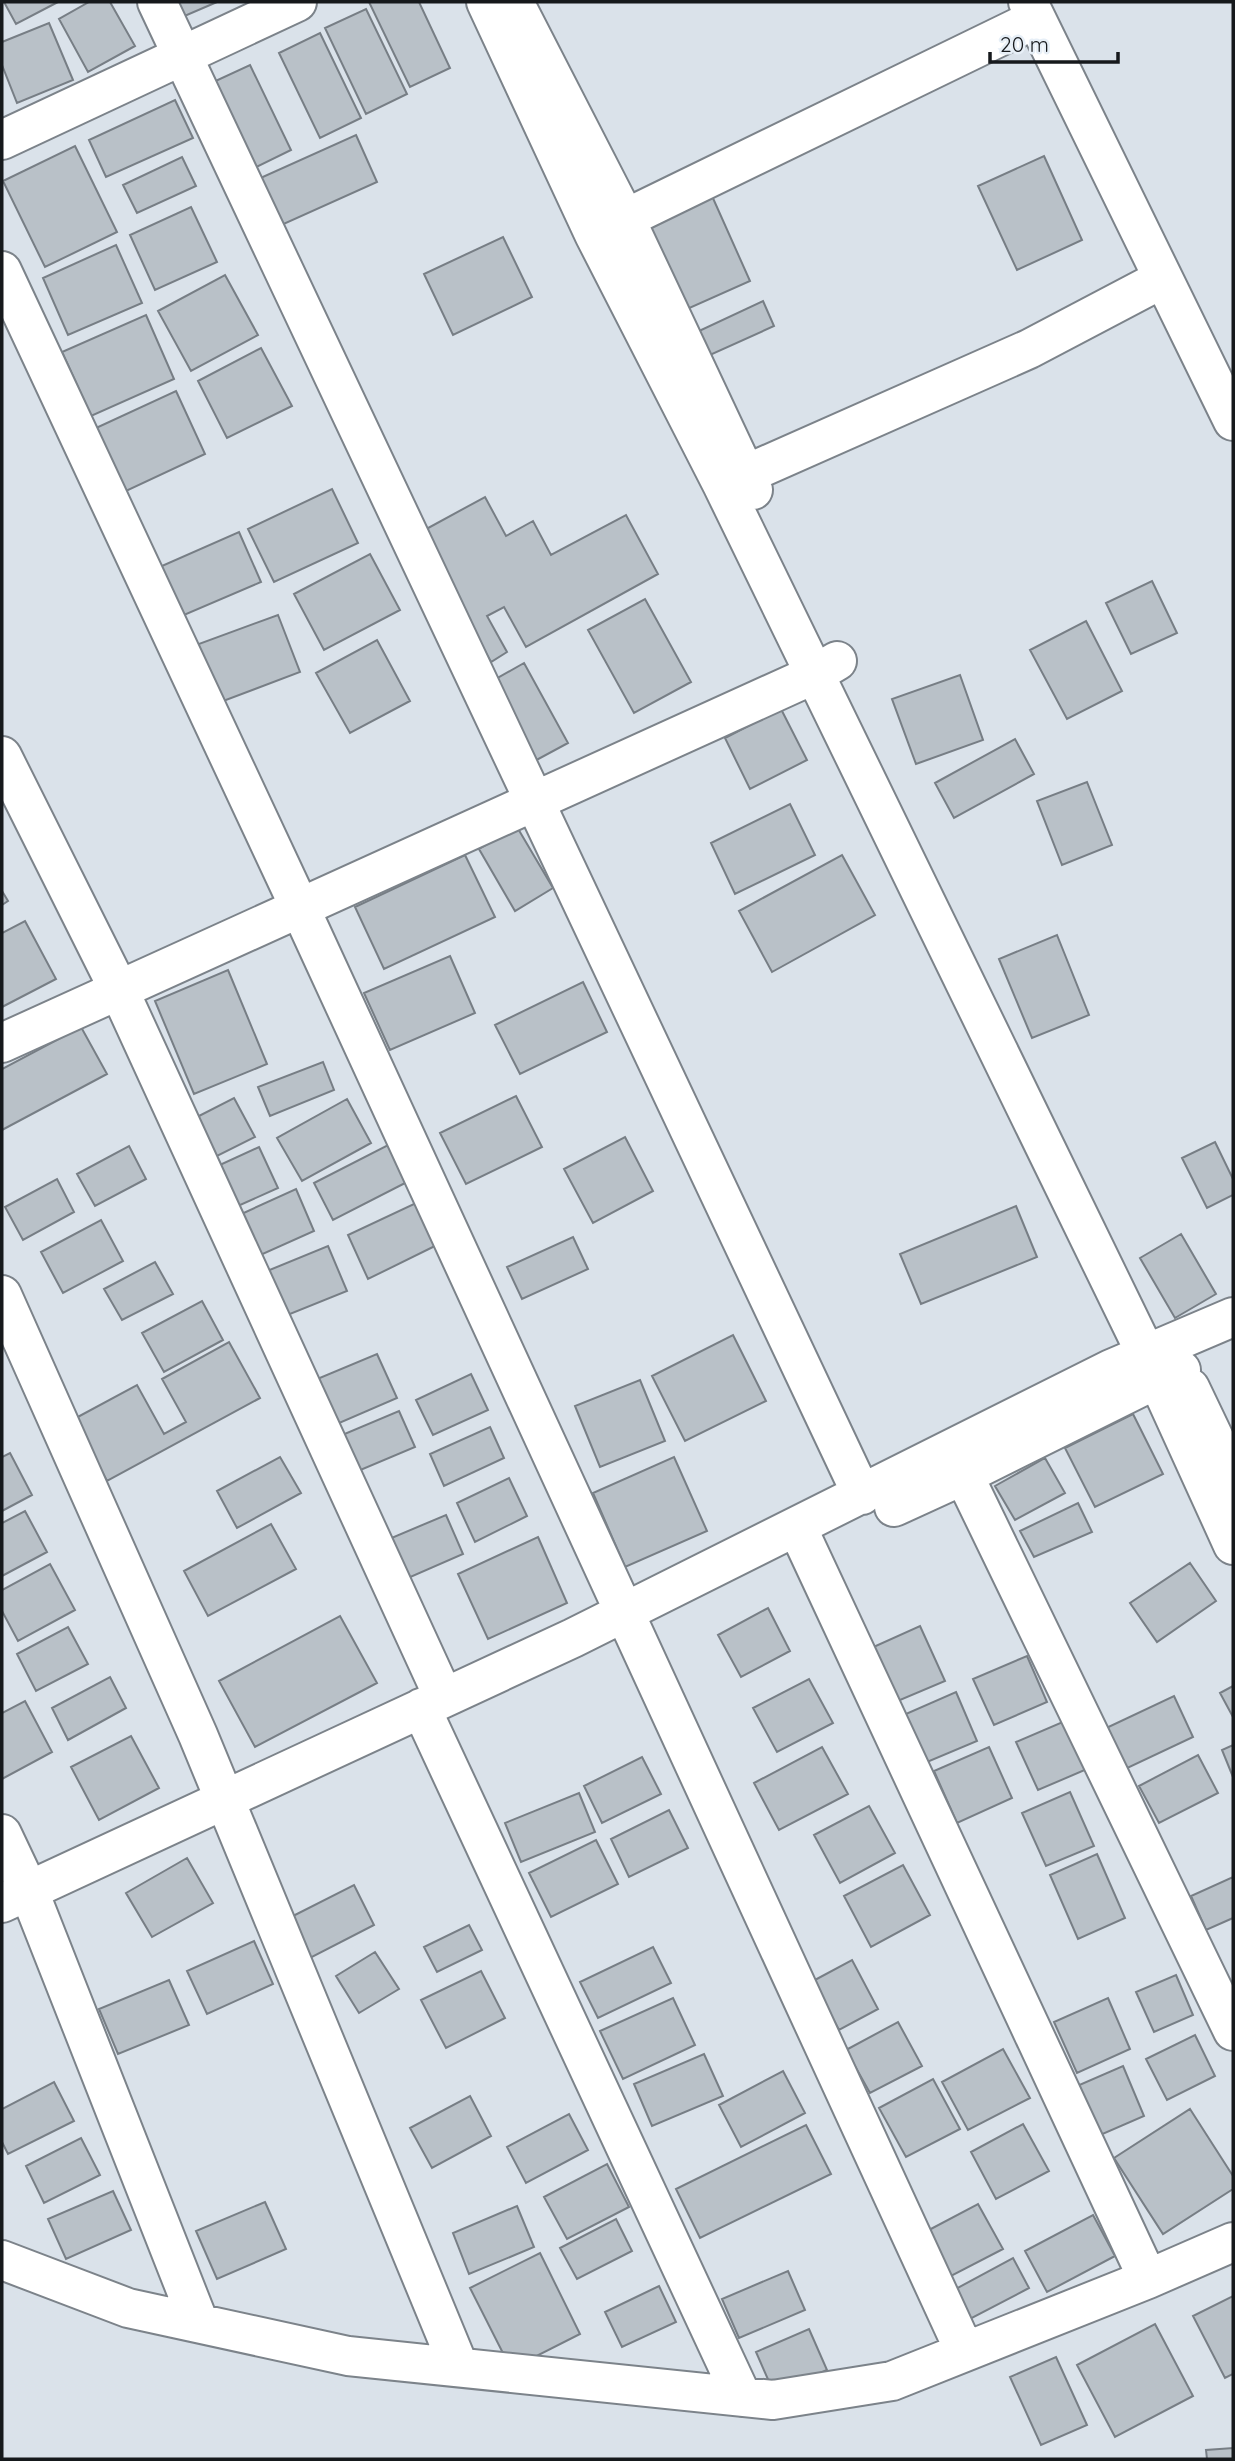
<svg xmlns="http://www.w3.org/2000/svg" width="1235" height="2461" viewBox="0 0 1235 2461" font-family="Quicksand,sans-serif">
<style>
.building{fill:#b9c1c8;stroke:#777e85;stroke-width:2}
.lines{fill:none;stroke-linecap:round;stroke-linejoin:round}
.street-casing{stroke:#7c838a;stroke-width:42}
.street{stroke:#fff;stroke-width:38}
</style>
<rect width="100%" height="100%" fill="#dae2ea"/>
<!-- building -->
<path class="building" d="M 4,2 L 58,2 L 16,24 Z
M 89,2 L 110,2 L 135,46 L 88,72 L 59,19 Z
M 172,2 L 217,2 L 180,18 Z
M 369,2 L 419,2 L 450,68 L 410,87 Z
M 366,9 L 407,94 L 366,114 L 325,28 Z
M 49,23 L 73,80 L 17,103 L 2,65 L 2,42 Z
M 320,33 L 361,118 L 320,138 L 279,53 Z
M 250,65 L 291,150 L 250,170 L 209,84 Z
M 175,100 L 193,138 L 106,177 L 89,140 Z
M 356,135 L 377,182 L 277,227 L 256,180 Z
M 75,146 L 117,232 L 45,267 L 3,181 Z
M 1044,156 L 1082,240 L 1017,270 L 978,186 Z
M 182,157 L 196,186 L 137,213 L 123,185 Z
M 712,196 L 750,281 L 685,310 L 647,226 Z
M 191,207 L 217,262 L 155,290 L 130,235 Z
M 503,237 L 532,297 L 453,335 L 424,274 Z
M 116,245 L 142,303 L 68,335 L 43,278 Z
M 225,275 L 258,335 L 191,371 L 158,311 Z
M 763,301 L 774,326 L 710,355 L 699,331 Z
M 146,315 L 174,379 L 91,416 L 62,352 Z
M 261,348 L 292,406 L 227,438 L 198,381 Z
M 176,391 L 205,454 L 126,491 L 96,428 Z
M 332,489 L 358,543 L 274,582 L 248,529 Z
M 485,497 L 506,536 L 533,521 L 551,555 L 626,515 L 658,574 L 526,647 L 504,607 L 487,616 L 507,652 L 491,662 L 419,533 Z
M 239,532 L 261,582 L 177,618 L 155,569 Z
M 370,554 L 400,610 L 324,650 L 294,594 Z
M 1152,581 L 1177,633 L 1131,654 L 1106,603 Z
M 645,599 L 691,682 L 634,713 L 588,630 Z
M 278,615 L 300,672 L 218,703 L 196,645 Z
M 1086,621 L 1122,691 L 1067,719 L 1030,650 Z
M 377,640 L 410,701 L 350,733 L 316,673 Z
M 524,663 L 568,743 L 531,763 L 487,684 Z
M 960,675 L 983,740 L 916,764 L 892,699 Z
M 781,709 L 807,760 L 750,789 L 725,738 Z
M 1015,739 L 1034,774 L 954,818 L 935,783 Z
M 1087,782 L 1112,845 L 1062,865 L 1037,801 Z
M 790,804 L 815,855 L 735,894 L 711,843 Z
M 517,827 L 553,888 L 515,911 L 479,849 Z
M 465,855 L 495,917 L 384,969 L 355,907 Z
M 842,855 L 875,915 L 772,972 L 739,911 Z
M 2,891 L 8,901 L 2,905 Z
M 25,921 L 56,979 L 2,1007 L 2,933 Z
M 1057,935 L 1089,1015 L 1032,1038 L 999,959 Z
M 450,956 L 475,1013 L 390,1050 L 364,993 Z
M 228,970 L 267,1064 L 194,1094 L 155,1001 Z
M 583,982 L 607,1032 L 520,1074 L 495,1025 Z
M 81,1027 L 107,1074 L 2,1130 L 2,1069 Z
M 323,1062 L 334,1090 L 270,1116 L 258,1087 Z
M 516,1096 L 542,1147 L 466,1184 L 440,1133 Z
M 234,1098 L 255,1137 L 215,1157 L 195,1118 Z
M 347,1099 L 371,1143 L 302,1181 L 277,1138 Z
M 625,1137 L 653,1191 L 593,1223 L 564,1169 Z
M 1215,1142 L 1233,1179 L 1233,1195 L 1207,1208 L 1182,1158 Z
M 392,1143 L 411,1180 L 333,1220 L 314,1183 Z
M 129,1146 L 146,1179 L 95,1206 L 77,1174 Z
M 259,1147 L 278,1188 L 229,1210 L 211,1169 Z
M 57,1179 L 74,1212 L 23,1240 L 5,1207 Z
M 296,1189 L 314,1231 L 256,1257 L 237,1216 Z
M 416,1203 L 437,1245 L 368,1279 L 348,1235 Z
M 1016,1206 L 1037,1257 L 921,1304 L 900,1254 Z
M 101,1220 L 123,1261 L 63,1293 L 41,1252 Z
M 1181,1234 L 1216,1294 L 1175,1318 L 1140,1258 Z
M 573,1237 L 588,1269 L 522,1299 L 507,1267 Z
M 328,1246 L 347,1291 L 285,1316 L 267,1271 Z
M 155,1262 L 173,1294 L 122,1320 L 104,1289 Z
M 202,1301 L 223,1340 L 164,1372 L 142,1333 Z
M 733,1335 L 766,1401 L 685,1441 L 652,1376 Z
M 229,1342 L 260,1398 L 107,1481 L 74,1419 L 137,1385 L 164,1434 L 186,1422 L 162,1379 Z
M 377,1354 L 397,1398 L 330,1427 L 310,1382 Z
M 471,1374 L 488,1410 L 433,1435 L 416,1400 Z
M 640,1380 L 665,1441 L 600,1467 L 575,1406 Z
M 399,1411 L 415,1447 L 351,1474 L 335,1438 Z
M 1133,1414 L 1163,1474 L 1095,1507 L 1065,1448 Z
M 490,1427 L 504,1458 L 444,1486 L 430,1454 Z
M 10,1453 L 32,1495 L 2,1511 L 2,1457 Z
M 280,1457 L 301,1493 L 237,1528 L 217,1491 Z
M 674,1457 L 707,1531 L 625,1567 L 593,1493 Z
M 1045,1458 L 1065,1493 L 1015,1520 L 995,1486 Z
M 509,1478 L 527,1516 L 475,1542 L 457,1503 Z
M 1078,1503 L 1092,1532 L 1034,1557 L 1020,1531 Z
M 25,1511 L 47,1552 L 2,1576 L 2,1523 Z
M 446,1515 L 463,1554 L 399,1582 L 382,1542 Z
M 271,1524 L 296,1569 L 208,1616 L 184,1571 Z
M 538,1537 L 567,1603 L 488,1639 L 458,1574 Z
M 1190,1563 L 1216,1601 L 1157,1642 L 1130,1603 Z
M 50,1564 L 75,1610 L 18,1641 L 2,1611 L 2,1590 Z
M 768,1608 L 790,1651 L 741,1677 L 718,1635 Z
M 340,1616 L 377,1683 L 255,1747 L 219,1681 Z
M 920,1626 L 945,1681 L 893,1703 L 869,1649 Z
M 68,1627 L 88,1664 L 36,1691 L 17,1654 Z
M 1027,1656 L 1047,1702 L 994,1725 L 973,1679 Z
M 110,1677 L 126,1708 L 68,1740 L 52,1708 Z
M 809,1679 L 833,1723 L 777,1752 L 753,1708 Z
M 1233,1686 L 1233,1717 L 1220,1693 Z
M 956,1692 L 977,1741 L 920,1765 L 899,1717 Z
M 1174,1696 L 1193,1737 L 1121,1771 L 1102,1730 Z
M 25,1701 L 52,1752 L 2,1779 L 2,1713 Z
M 1072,1718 L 1094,1766 L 1038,1790 L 1016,1742 Z
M 131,1736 L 159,1788 L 99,1820 L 71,1767 Z
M 1233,1745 L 1233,1777 L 1222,1750 Z
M 822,1747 L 848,1794 L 779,1830 L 754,1783 Z
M 989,1747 L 1012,1798 L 957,1823 L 934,1771 Z
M 1198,1755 L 1218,1793 L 1159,1823 L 1139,1786 Z
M 642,1757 L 661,1794 L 602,1823 L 584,1786 Z
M 1070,1792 L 1094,1846 L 1046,1866 L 1022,1813 Z
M 579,1793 L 595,1832 L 521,1862 L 505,1823 Z
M 869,1806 L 895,1853 L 840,1883 L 814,1835 Z
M 669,1810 L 688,1848 L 629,1877 L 611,1839 Z
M 596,1840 L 618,1884 L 551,1917 L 529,1873 Z
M 1097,1854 L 1125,1918 L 1078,1939 L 1050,1875 Z
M 187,1858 L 213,1903 L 152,1937 L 126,1893 Z
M 903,1865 L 930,1915 L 871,1947 L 844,1896 Z
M 1233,1877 L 1233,1918 L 1206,1930 L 1191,1896 Z
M 354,1885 L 374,1925 L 310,1958 L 289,1918 Z
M 469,1925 L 482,1950 L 437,1972 L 424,1947 Z
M 254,1941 L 273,1984 L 207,2014 L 187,1971 Z
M 653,1947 L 671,1983 L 598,2018 L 580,1982 Z
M 375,1952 L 399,1989 L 359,2013 L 336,1976 Z
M 852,1960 L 878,2009 L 839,2030 L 813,1981 Z
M 481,1971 L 505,2018 L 446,2048 L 421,2000 Z
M 1176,1975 L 1193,2015 L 1154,2032 L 1136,1992 Z
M 169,1980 L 189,2025 L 118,2054 L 99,2009 Z
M 673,1998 L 695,2045 L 623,2079 L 600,2031 Z
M 1108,1998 L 1130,2049 L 1077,2073 L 1054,2022 Z
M 898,2022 L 922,2066 L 870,2093 L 846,2050 Z
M 1195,2035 L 1215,2076 L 1167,2100 L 1146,2059 Z
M 1003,2049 L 1030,2098 L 968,2130 L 942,2082 Z
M 704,2054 L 723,2096 L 652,2126 L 634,2084 Z
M 1123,2066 L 1144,2116 L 1098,2136 L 1077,2086 Z
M 783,2071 L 805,2113 L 741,2147 L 719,2105 Z
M 933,2079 L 960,2129 L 906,2157 L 879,2108 Z
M 54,2082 L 74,2121 L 8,2154 L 2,2142 L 2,2109 Z
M 470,2096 L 491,2136 L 432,2168 L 410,2128 Z
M 1190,2109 L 1233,2176 L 1233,2189 L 1163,2234 L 1114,2158 Z
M 569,2114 L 588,2150 L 526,2183 L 507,2147 Z
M 1023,2124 L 1049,2171 L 996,2199 L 971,2152 Z
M 806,2125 L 831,2174 L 700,2238 L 676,2189 Z
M 81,2138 L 100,2175 L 44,2203 L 26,2166 Z
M 607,2164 L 629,2207 L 567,2239 L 544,2197 Z
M 113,2191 L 131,2230 L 66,2259 L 48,2219 Z
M 265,2202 L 286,2249 L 217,2279 L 196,2231 Z
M 978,2204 L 1003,2249 L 951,2276 L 927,2231 Z
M 517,2206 L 534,2247 L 469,2274 L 453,2233 Z
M 1093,2215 L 1115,2256 L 1047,2292 L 1025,2251 Z
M 616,2219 L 632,2251 L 577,2279 L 560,2248 Z
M 540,2253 L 580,2334 L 511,2369 L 470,2288 Z
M 1013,2258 L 1029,2288 L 968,2320 L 952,2291 Z
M 788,2271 L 805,2310 L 739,2338 L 722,2299 Z
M 659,2286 L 676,2322 L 622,2347 L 605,2312 Z
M 1233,2296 L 1233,2374 L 1225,2378 L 1193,2316 Z
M 1155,2324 L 1193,2396 L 1115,2437 L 1077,2365 Z
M 809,2329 L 827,2370 L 774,2393 L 756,2352 Z
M 1056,2357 L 1087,2425 L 1041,2445 L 1010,2377 Z
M 1233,2448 L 1233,2459 L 1207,2459 L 1206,2450 Z"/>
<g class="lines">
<defs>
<path id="street" d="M 157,2 L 862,1495
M 486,2 L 594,234 L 722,484 L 1146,1354 L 1233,1545
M 514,2 L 626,220 L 753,490
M 1028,2 L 1233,421
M 2,140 L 297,2
M 604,229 L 1036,19
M 2,271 L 300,908 L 965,2352
M 724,484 L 1029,349 L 1162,279
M 2,756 L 119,990 L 444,1698
M 2,1043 L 815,674 L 837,661
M 2,1295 L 198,1735 L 459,2367
M 1190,1388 L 1233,1478
M 952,1451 L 1233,2031
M 894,1507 L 964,1475 L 1157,1379 L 1181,1370
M 797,1527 L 1148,2279
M 421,1708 L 742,2397
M 2,1834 L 28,1889 L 199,2323
M 2,1903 L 573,1638 L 1111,1369 L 1233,1317
M 2,2260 L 128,2308 L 348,2356 L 773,2400 L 892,2381 L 1148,2279 L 1233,2242"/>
</defs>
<!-- street casing -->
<use href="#street" class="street-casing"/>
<!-- street -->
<use href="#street" class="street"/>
</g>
<!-- border -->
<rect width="1235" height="2461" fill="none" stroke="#16191c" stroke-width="7"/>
<!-- scale -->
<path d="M990 52v10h128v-10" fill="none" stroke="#16191c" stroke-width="3.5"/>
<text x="1000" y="52" font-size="21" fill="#16191c" stroke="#e7eff7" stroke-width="5" paint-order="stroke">20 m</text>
</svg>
